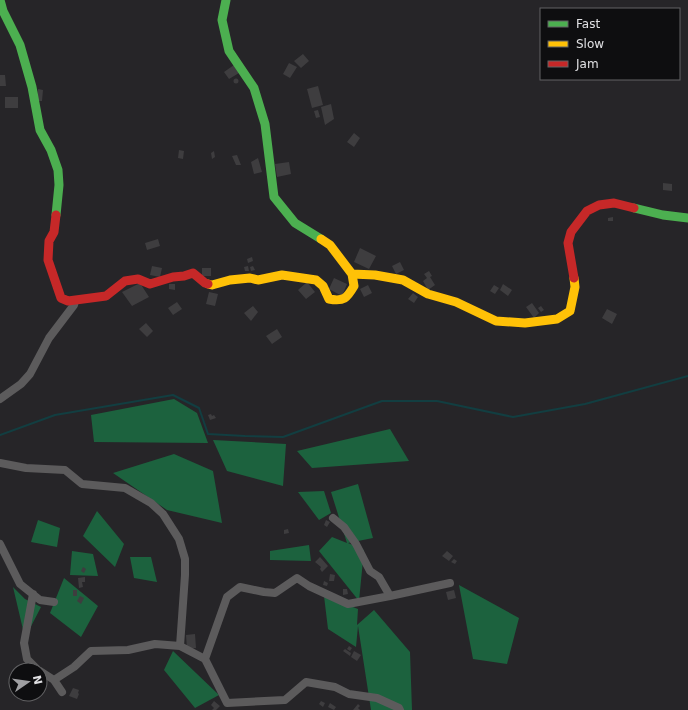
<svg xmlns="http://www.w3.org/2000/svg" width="688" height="710" viewBox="0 0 688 710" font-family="'DejaVu Sans',sans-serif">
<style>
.forest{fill:#1c623e}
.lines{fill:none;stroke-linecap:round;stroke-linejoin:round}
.stream{stroke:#123e41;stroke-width:2}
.building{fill:#3e3d3f}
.street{stroke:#5c5b5c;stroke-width:8}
.fast{stroke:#4caf50;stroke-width:9}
.slow{stroke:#ffc107;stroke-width:9}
.jam{stroke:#c62828;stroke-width:9}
</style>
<rect width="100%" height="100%" fill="#262528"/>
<!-- forest -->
<path class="forest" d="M 174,399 L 197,413 L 208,443 L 94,442 L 91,415 Z
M 390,429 L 409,461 L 312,468 L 297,451 Z
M 213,440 L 286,444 L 283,486 L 227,471 Z
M 174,454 L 213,471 L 222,523 L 167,510 L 113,473 Z
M 358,484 L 373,538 L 348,543 L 364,550 L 359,601 L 319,551 L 332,537 L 347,543 L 331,492 Z
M 324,491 L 331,513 L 319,520 L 298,492 Z
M 97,511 L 124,544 L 115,567 L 83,536 Z
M 38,520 L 60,528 L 57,547 L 31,542 Z
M 309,545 L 311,561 L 270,560 L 270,551 Z
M 72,551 L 93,554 L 98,576 L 70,575 Z
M 130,557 L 151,557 L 157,582 L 134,578 Z
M 64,578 L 98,606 L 81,637 L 50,613 Z
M 459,585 L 519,618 L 507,664 L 473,659 Z
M 13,587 L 25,599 L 41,607 L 25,638 Z
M 324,596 L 358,609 L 357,625 L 374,610 L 410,652 L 412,710 L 371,710 L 358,626 L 356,647 L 328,629 Z
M 173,651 L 219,695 L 195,708 L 164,670 Z"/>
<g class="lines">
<!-- stream -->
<path class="stream" d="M 0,435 L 55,415 L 173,395 L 199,408 L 208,434 L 245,436 L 283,437 L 382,401 L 437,401 L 513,417 L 585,404 L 688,376"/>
</g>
<!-- building -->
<path class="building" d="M 303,54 L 309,61 L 301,68 L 294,61 Z
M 289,63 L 297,67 L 290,78 L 283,74 Z
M 234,65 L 239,73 L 229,79 L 224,72 Z
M 0,75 L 5,75 L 6,86 L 0,86 Z
M233.5 81a2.5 2.5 0 1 1 5 0a2.5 2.5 0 1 1-5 0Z
M 318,86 L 323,105 L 312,108 L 307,89 Z
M 38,89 L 43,90 L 42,101 L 37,101 Z
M 5,97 L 18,97 L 18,108 L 5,108 Z
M 331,104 L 334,119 L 325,125 L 321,107 Z
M 318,110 L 320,117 L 316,118 L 314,111 Z
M 354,133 L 360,138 L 354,147 L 347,142 Z
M 179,150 L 184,151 L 183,159 L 178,158 Z
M 214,151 L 215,157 L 212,159 L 211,153 Z
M 237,155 L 241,165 L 236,165 L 232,156 Z
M 258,158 L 262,172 L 254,174 L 251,162 Z
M 289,162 L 291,174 L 277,177 L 275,164 Z
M 663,183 L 672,184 L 672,191 L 663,190 Z
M 613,217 L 613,221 L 608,221 L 608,218 Z
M 158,239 L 160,246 L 147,250 L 145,243 Z
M 360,248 L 376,256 L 369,269 L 354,262 Z
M 252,257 L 253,261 L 248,263 L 247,259 Z
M 400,262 L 404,270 L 396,274 L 392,266 Z
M 152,266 L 162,268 L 160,277 L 150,275 Z
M 248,266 L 249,271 L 245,271 L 244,267 Z
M 253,266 L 255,270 L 251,271 L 250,267 Z
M 202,268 L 211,268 L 211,276 L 202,276 Z
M 429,271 L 432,276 L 430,277 L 435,285 L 428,290 L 423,281 L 427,278 L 424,274 Z
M 334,278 L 347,284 L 342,296 L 329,289 Z
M 307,282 L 315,292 L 306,299 L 298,290 Z
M 140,283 L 149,297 L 132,306 L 122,292 Z
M 169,284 L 175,284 L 175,290 L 169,289 Z
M 503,284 L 512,290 L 508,296 L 500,290 Z
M 368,285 L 372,293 L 364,297 L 360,289 Z
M 494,285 L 499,288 L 495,294 L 490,291 Z
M 209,292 L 218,294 L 215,306 L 206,304 Z
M 413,293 L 418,297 L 414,303 L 408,299 Z
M 177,302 L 182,309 L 173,315 L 168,308 Z
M 532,303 L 539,313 L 534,318 L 526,307 Z
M 253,306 L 258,312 L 251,321 L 244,313 Z
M 541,306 L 544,310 L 541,312 L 538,308 Z
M 607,309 L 617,314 L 612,324 L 602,318 Z
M 146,323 L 153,331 L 147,337 L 139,329 Z
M 277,329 L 282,337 L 272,344 L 266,336 Z
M 211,414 L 212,416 L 214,415 L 216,418 L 210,420 L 208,415 Z
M 326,520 L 330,522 L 327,527 L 324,525 Z
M 288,529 L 289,533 L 284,534 L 284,530 Z
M 447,551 L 453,556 L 449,561 L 442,556 Z
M 320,557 L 328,566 L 322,572 L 320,569 L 321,567 L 315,562 Z
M 454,559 L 457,561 L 455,564 L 451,562 Z
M 83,567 L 86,569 L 84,573 L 81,571 Z
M 330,574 L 335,575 L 334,581 L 329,581 Z
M 85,577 L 85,582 L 82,582 L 83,587 L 79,588 L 78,578 Z
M 324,581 L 328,583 L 327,586 L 323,585 Z
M 343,589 L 347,589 L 348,594 L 343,595 Z
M 73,590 L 77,590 L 77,596 L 73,596 Z
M 454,590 L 456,598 L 448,600 L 446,592 Z
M 80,596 L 84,598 L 81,604 L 77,601 Z
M 195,634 L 196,648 L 187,649 L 186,635 Z
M 349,646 L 352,648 L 350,651 L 347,649 Z
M 345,649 L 351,653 L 350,656 L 343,651 Z
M 354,651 L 361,655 L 357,661 L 351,657 Z
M 73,688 L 79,690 L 78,693 L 79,694 L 77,699 L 69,696 Z
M 214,701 L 220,706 L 216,710 L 212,710 L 214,708 L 211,705 Z
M 321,701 L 325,703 L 323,707 L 319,704 Z
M 330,703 L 336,707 L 334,710 L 328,707 Z
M 358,704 L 360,706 L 358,708 L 360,710 L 353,710 Z"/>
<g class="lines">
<!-- street -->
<path class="street" d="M 0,399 L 21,384 L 30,374 L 49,338 L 74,305 L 75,301
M 0,463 L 26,468 L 65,470 L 82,484 L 125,488 L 151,503 L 163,514 L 179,539 L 185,559 L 185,575 L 180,646 L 155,644 L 128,650 L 91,651 L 74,667 L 54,680
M 333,518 L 344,527 L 356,544 L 370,571 L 379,577 L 390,596
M 0,544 L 20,584 L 40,600 L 54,602
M 33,594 L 24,643 L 27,659 L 38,670
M 180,646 L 205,659 L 227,703 L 285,700 L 306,682 L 335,687 L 349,694 L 377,698 L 399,708 L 400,710
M 205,659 L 227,597 L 240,587 L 264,592 L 275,593 L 297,578 L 309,586 L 348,604 L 390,596 L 450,583
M 40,671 L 54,680 L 62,692"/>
<!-- fast -->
<path class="fast" d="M 0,0 L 3,11 L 20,45 L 32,87 L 40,130 L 51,150 L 58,170 L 59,185 L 56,215
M 226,0 L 222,20 L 229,51 L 254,88 L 265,124 L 274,197 L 295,223 L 321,239
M 634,208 L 663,215 L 688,218"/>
<!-- slow -->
<path class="slow" d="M 321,239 L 330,245 L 352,274 L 375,275 L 403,280 L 428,294 L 456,302 L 496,321 L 525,323 L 557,319 L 570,311 L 575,287 L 574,278
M 208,284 L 212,285 L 230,280 L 250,278 L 258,280 L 282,275 L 316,280 L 323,286 L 329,299 C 344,302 347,298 354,286 L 352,274"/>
<!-- jam -->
<path class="jam" d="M 56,215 L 54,232 L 49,241 L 48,260 L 61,298 L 68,301 L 106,296 L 125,281 L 138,279 L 150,284 L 173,277 L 184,276 L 193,273 L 205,283 L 208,284
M 574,278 L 568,243 L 571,232 L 587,211 L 599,205 L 614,203 L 634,208"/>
</g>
<!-- legend -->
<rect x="540" y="8" width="140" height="72" fill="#0e0e10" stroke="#626264"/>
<rect x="548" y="21" width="20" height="6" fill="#4caf50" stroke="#626264"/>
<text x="576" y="28" font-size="12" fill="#e0e0e3">Fast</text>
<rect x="548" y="41" width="20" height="6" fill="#ffc107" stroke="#626264"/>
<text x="576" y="48" font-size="12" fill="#e0e0e3">Slow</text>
<rect x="548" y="61" width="20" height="6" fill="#c62828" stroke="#626264"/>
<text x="576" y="68" font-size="12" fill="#e0e0e3">Jam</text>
<!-- north arrow -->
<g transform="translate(28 682) rotate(77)"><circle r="19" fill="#0e0e10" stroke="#626264"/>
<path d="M0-3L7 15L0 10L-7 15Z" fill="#9f9fa2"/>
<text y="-6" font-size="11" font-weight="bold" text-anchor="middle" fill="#e0e0e3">N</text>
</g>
</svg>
